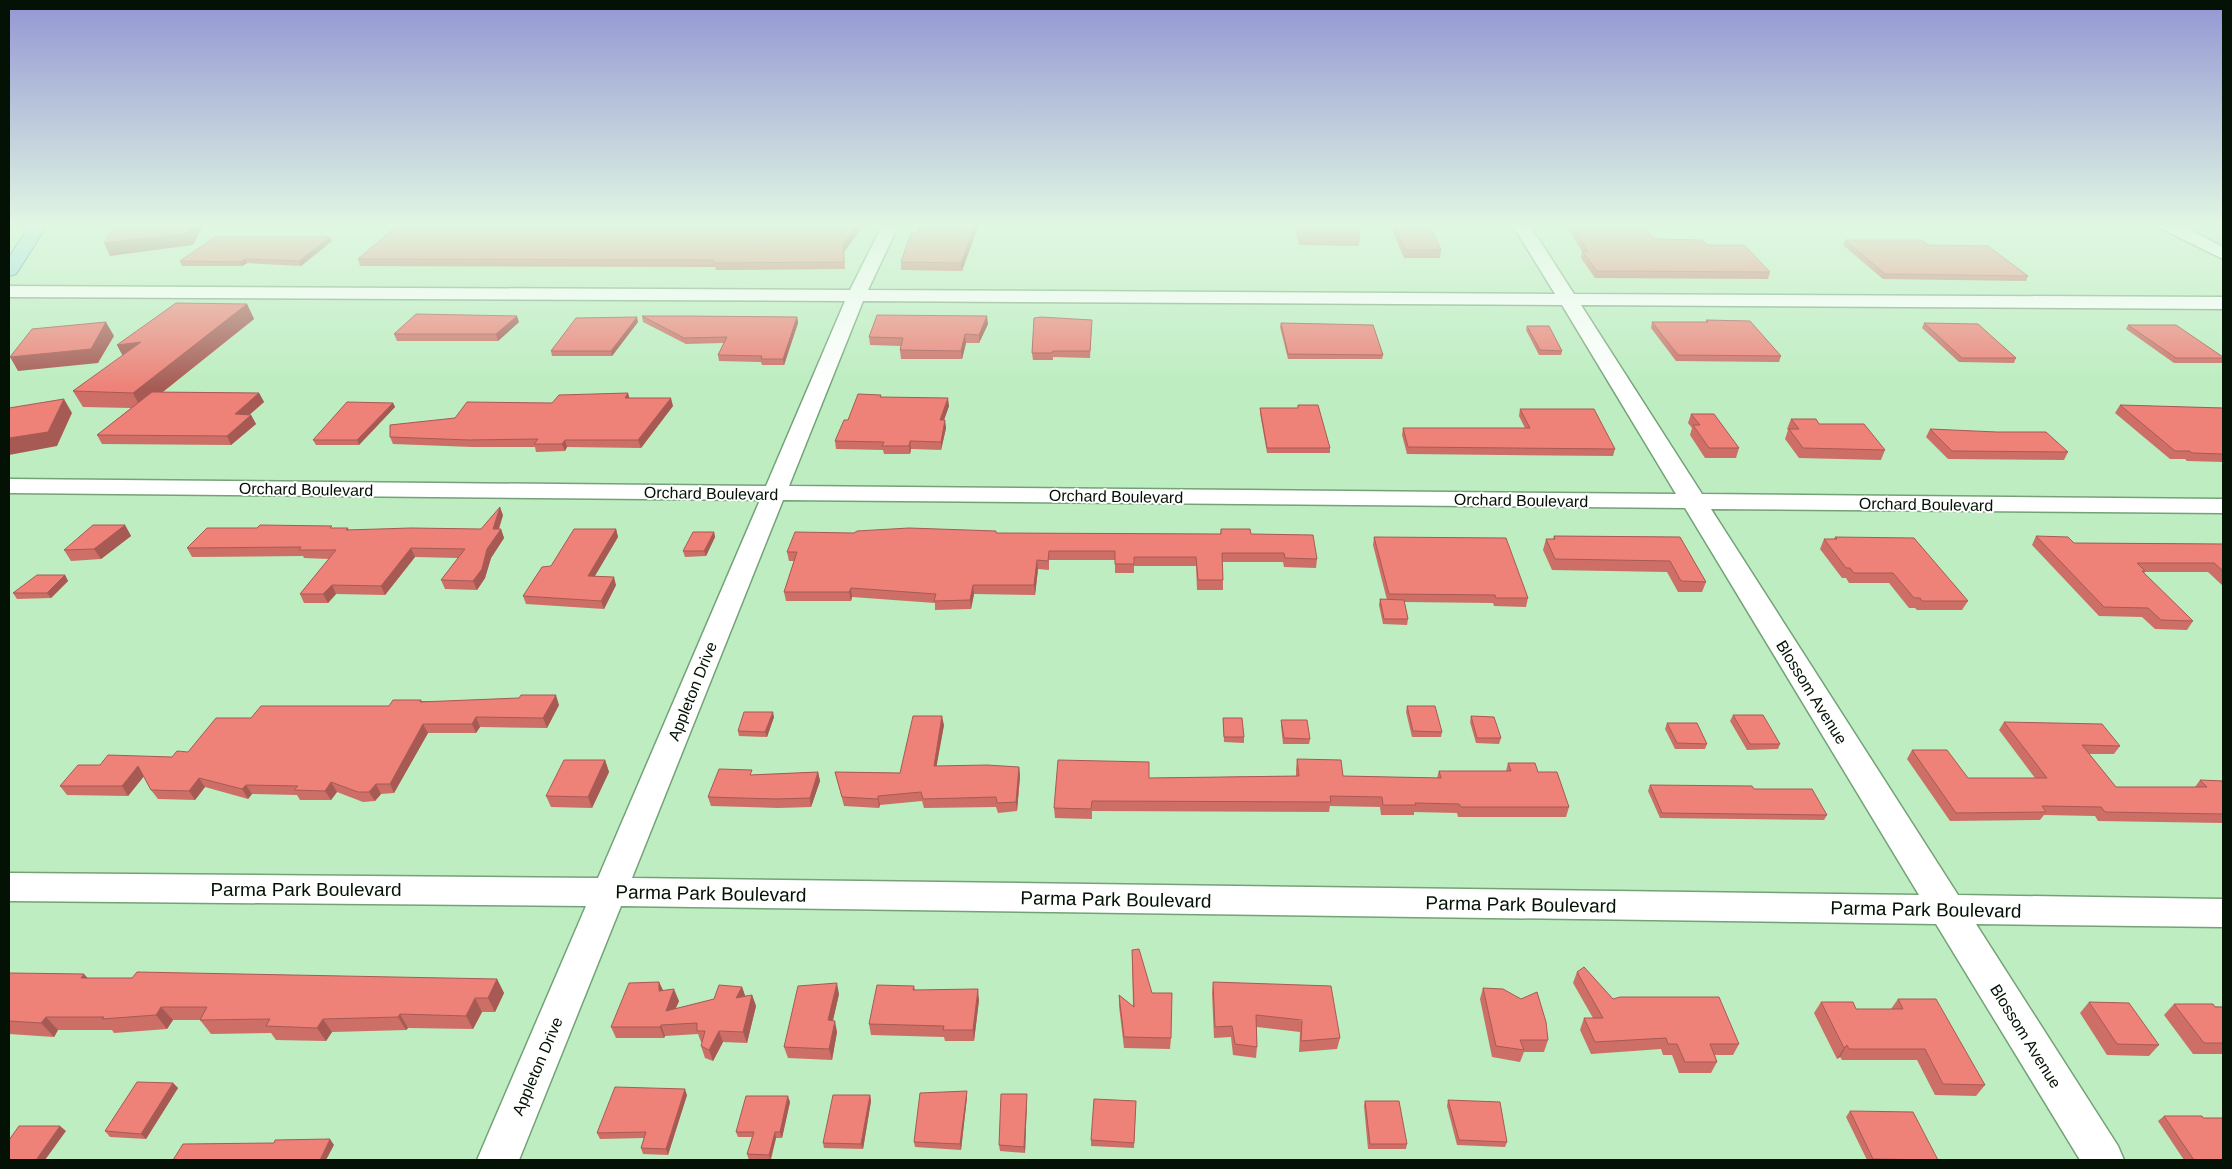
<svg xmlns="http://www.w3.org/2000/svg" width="2232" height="1169" viewBox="0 0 2232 1169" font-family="Arial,sans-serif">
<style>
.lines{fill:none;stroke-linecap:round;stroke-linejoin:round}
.minor-casing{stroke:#74a277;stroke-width:3}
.major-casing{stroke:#348489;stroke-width:2}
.minor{fill:#fff;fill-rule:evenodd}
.major{fill:#95dae3;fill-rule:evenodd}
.wall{fill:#cd6f67}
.shaded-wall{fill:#a75a54}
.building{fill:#ee8178;stroke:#a75a54}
.labels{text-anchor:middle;stroke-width:4;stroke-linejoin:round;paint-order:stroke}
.street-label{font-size:16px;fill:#031204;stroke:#fff}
.near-street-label{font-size:19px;fill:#031204;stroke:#fff}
</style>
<rect width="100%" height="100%" fill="#bdedc0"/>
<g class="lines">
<defs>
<path id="minor" d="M 883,224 L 899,224 L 868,290 L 1555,294 L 1512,224 L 1529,224 L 1574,294 L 2223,297 L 2223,309 L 1581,305 L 1702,494 L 2223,499 L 2223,513 L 1711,509 L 1958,895 L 2223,899 L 2223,927 L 1976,924 L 2118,1146 L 2124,1160 L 2080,1160 L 1936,924 L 621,906 L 519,1160 L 477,1160 L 586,906 L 9,901 L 9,873 L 598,878 L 760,500 L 9,493 L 9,479 L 766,486 L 845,301 L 9,297 L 9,286 L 850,290 ZM 863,301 L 1562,305 L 1676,494 L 789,486 ZM 783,500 L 1685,508 L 1919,895 L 632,878 Z
M 2158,224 L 2179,224 L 2223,247 L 2223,259 L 2160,228 Z"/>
<path id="major" d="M 31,224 L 48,224 L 16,274 L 9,276 L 9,257 Z"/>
</defs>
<!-- minor casing -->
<use href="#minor" class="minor-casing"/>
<!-- major casing -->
<use href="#major" class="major-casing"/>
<!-- minor -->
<use href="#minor" class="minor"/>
<!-- major -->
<use href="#major" class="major"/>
</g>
<!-- wall -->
<path class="wall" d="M 979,224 L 962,271 L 901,270 L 901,262 Z
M 1294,224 L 1357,224 L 1360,233 L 1359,246 L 1299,245 Z
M 1393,224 L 1429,224 L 1441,250 L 1440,258 L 1404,258 L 1392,229 Z
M 1568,224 L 1593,224 L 1595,228 L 1654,239 L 1707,245 L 1770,272 L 1768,279 L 1595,278 L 1581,258 L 1582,251 L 1567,228 Z
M 860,230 L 844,252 L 845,269 L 716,270 L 715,267 L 360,266 L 358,259 Z
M 330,237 L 332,241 L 301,266 L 247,263 L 242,266 L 182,266 L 180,261 Z
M 1845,240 L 1928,245 L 2028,276 L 2026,281 L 1883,279 L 1843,245 Z
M 247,304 L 254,319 L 163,392 L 259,393 L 264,402 L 249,415 L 251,415 L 256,424 L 231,445 L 102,444 L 97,435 L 131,408 L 83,407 L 73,391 L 123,356 L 117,345 Z
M 642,316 L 797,317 L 798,323 L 784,365 L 762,365 L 761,362 L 719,361 L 718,355 L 724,343 L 686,344 L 643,322 Z
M 1092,320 L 1090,358 L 1053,357 L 1053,360 L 1033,360 L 1032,353 Z
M 1706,320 L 1781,356 L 1779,362 L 1676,361 L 1651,328 L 1652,322 L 1706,322 Z
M 519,322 L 498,341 L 397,341 L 394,334 Z
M 638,322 L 612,356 L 552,356 L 551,351 Z
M 1281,323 L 1383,355 L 1382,359 L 1288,359 L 1280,327 Z
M 1924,323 L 2016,358 L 2014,363 L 1959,362 L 1922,328 Z
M 988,324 L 979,343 L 966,343 L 962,359 L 901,359 L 900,350 L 901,346 L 870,345 L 869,337 Z
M 2128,325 L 2223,357 L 2223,361 L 2222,363 L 2174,363 L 2126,329 Z
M 1527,326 L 1562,351 L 1561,355 L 1539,355 L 1526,330 Z
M 881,395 L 881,397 L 949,406 L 944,420 L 946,428 L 941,450 L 911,449 L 910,454 L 884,454 L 883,450 L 836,449 L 835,441 L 848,420 Z
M 629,398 L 673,406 L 641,448 L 567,447 L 565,451 L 536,452 L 535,447 L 472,447 L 393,444 L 390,437 L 455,418 L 552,403 Z
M 393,403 L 395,407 L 359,445 L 316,445 L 313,440 Z
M 1298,405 L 1330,448 L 1330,453 L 1267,453 L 1260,413 L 1260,408 L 1298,408 Z
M 2120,405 L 2223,408 L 2223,462 L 2187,461 L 2185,459 L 2170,459 L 2115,413 Z
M 1520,409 L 1615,449 L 1613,456 L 1407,454 L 1402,435 L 1403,428 L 1525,428 L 1519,416 Z
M 1691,414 L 1739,448 L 1736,458 L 1705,458 L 1690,435 L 1692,428 L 1688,423 Z
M 1791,419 L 1819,424 L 1885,450 L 1881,460 L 1799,458 L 1785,439 L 1788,430 L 1787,429 Z
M 1930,429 L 2068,452 L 2064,460 L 1948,459 L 1926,437 Z
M 503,515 L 499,529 L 501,529 L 504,538 L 491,558 L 485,578 L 477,590 L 445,589 L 441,580 L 458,558 L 415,557 L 385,595 L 336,594 L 328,603 L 304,603 L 300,594 L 329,559 L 304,558 L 303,556 L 192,557 L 187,548 L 348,528 L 349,530 L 481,529 Z
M 125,525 L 131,536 L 101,559 L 71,561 L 64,550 Z
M 616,529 L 618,537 L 595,576 L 616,585 L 604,609 L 526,604 L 523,596 L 551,566 Z
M 1221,529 L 1251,534 L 1317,559 L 1316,568 L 1284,567 L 1283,562 L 1222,562 L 1223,580 L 1223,590 L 1197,590 L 1196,566 L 1134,566 L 1134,573 L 1115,573 L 1115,560 L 1049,560 L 1049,570 L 1038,569 L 1035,595 L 974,594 L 971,609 L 935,610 L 935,603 L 852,597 L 851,601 L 786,601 L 784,592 L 794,561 L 789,561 L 787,552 L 854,533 L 1220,534 Z
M 714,532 L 715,537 L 706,556 L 685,557 L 683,551 Z
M 1554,536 L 1680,537 L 1706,582 L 1702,592 L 1678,592 L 1667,572 L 1552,570 L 1543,550 L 1546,539 L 1553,539 Z
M 2036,536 L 2074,543 L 2223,544 L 2223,586 L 2208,572 L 2145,572 L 2144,573 L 2193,621 L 2187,630 L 2155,629 L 2142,617 L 2099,616 L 2032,545 Z
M 1374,537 L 1528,598 L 1526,607 L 1494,606 L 1493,603 L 1404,602 L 1408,619 L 1407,625 L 1383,624 L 1379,605 L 1380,599 L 1387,600 L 1373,545 Z
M 1835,537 L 1968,601 L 1962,610 L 1917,610 L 1915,608 L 1909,608 L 1889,583 L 1849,583 L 1846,578 L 1842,578 L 1820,549 L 1824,539 L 1834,539 Z
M 65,575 L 68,581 L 51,598 L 17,599 L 13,593 Z
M 421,700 L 422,701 L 559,705 L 547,728 L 480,727 L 476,733 L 428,733 L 394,793 L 381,794 L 375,801 L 363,802 L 337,792 L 331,800 L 300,800 L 297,795 L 252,794 L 248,799 L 205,787 L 195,800 L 158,799 L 151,790 L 144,776 L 128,796 L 67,795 L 60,786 L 100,765 L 172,757 L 188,752 L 251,718 L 389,706 Z
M 1407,706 L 1442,732 L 1441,737 L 1412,737 L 1406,712 Z
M 1733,715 L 1780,744 L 1778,749 L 1747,750 L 1730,721 Z
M 1471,716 L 1501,738 L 1499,744 L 1476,743 L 1470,722 Z
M 774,717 L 767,737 L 739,736 L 738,731 Z
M 1223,718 L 1244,737 L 1244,743 L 1224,742 Z
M 1281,720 L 1310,739 L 1309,744 L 1283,744 L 1281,726 Z
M 2004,722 L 2120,746 L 2114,754 L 2089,754 L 2116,787 L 2195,787 L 2200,780 L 2223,781 L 2223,823 L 2098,821 L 2095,816 L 2044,815 L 2040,820 L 1950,821 L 1907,759 L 1912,750 L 1968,778 L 2035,778 L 1999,730 Z
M 1667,723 L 1707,744 L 1705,749 L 1675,749 L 1665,729 Z
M 944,725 L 936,766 L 1019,767 L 1020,776 L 1017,811 L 998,813 L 996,807 L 924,808 L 922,801 L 880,805 L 879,808 L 844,806 L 835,772 L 900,773 Z
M 1297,759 L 1343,776 L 1437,778 L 1439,771 L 1506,771 L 1508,763 L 1538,772 L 1569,807 L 1566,817 L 1458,817 L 1457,813 L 1414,812 L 1414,815 L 1381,815 L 1380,807 L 1330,806 L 1329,812 L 1092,811 L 1092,819 L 1055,818 L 1054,808 L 1149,778 L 1296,776 L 1296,769 Z
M 605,760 L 609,772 L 592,808 L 551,807 L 546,796 Z
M 818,772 L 820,781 L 811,807 L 778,808 L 711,806 L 708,797 L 753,775 Z
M 1650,785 L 1754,789 L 1827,815 L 1824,820 L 1660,818 L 1648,791 Z
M 1132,950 L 1171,1038 L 1170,1049 L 1124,1048 L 1119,1006 L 1119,995 L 1133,1007 Z
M 1577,972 L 1613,999 L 1739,1044 L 1733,1055 L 1715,1055 L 1717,1062 L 1711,1073 L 1679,1073 L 1672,1055 L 1663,1055 L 1661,1049 L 1591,1054 L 1580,1030 L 1584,1018 L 1593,1018 L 1573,983 Z
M 9,973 L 88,978 L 497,979 L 504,993 L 495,1012 L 482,1012 L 473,1029 L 408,1028 L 406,1030 L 332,1032 L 326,1041 L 276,1040 L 271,1033 L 211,1034 L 200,1020 L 173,1020 L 167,1029 L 114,1033 L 112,1030 L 58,1030 L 54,1037 L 9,1034 Z
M 659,982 L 663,990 L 679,1001 L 675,1009 L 714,999 L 742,987 L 745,996 L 752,995 L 756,1006 L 747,1043 L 723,1042 L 713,1061 L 705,1058 L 701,1046 L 702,1042 L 701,1042 L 698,1034 L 665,1036 L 664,1038 L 616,1038 L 611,1027 Z
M 1213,982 L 1340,1038 L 1337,1049 L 1299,1052 L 1300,1032 L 1257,1027 L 1257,1047 L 1256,1058 L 1233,1055 L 1231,1037 L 1214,1038 L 1212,993 Z
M 914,986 L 915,990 L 979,1000 L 974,1041 L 945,1041 L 944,1037 L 871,1035 L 869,1024 Z
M 1483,988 L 1548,1040 L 1544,1052 L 1524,1052 L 1520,1062 L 1492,1057 L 1480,999 Z
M 839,994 L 833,1021 L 837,1032 L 832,1060 L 788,1058 L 784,1047 Z
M 1898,999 L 1985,1085 L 1976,1096 L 1935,1095 L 1917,1060 L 1842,1060 L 1840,1057 L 1837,1059 L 1814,1013 L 1821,1002 L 1856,1009 L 1891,1009 Z
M 2089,1002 L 2159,1045 L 2149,1056 L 2107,1055 L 2080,1013 Z
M 2174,1004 L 2223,1007 L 2223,1054 L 2193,1054 L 2164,1015 Z
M 173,1083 L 178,1088 L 146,1139 L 110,1137 L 105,1131 Z
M 967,1091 L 967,1097 L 961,1150 L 915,1147 L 914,1142 Z
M 1027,1094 L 1027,1099 L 1025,1153 L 1000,1151 L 999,1145 Z
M 687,1095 L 668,1155 L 643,1154 L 641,1148 L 644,1138 L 600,1139 L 597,1133 Z
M 870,1095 L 871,1101 L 863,1149 L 824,1148 L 823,1143 Z
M 1448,1100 L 1507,1142 L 1505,1147 L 1457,1145 L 1447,1106 Z
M 1136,1101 L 1134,1148 L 1091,1146 L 1091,1140 Z
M 1365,1101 L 1407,1144 L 1406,1149 L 1368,1149 L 1364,1106 Z
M 790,1102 L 782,1138 L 776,1138 L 771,1160 L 749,1160 L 747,1154 L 752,1137 L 738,1137 L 736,1132 Z
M 1850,1111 L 1938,1160 L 1867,1160 L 1846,1117 Z
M 2164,1116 L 2223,1160 L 2184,1160 L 2158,1121 Z"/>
<!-- shaded-wall -->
<path class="shaded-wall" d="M 192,224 L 204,224 L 193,245 L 110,256 L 104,243 Z
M 858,224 L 863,224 L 860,230 L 844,252 L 845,269 L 843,245 Z
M 976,224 L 979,224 L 962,271 L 961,263 Z
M 330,237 L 332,241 L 301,266 L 299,261 Z
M 245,259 L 247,263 L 242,266 L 240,262 Z
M 247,304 L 254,319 L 141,409 L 133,393 Z
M 517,316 L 519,322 L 498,341 L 496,334 Z
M 987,316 L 988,324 L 979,343 L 979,335 Z
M 637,317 L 638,322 L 612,356 L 611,351 Z
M 797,317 L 798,323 L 784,365 L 783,359 Z
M 106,322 L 114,336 L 98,363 L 18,371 L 10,357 Z
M 965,334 L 966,343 L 962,359 L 961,351 Z
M 141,342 L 125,360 L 117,345 Z
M 259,393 L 264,402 L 240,423 L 235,414 Z
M 628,393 L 630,400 L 625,398 Z
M 671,398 L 673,406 L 641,448 L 638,440 Z
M 948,398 L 949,406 L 941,428 L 940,420 Z
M 64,399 L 72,413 L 57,446 L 9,455 L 9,438 Z
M 393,403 L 395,407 L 359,445 L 357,440 Z
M 251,415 L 256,424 L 231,445 L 227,436 Z
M 945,420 L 946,428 L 941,450 L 941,442 Z
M 565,440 L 567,447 L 565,451 L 562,444 Z
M 910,441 L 911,449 L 910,454 L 909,446 Z
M 500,507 L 503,515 L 497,534 L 501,529 L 504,538 L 491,558 L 485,578 L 477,590 L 473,581 L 493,529 Z
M 125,525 L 131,536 L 101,559 L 94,549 Z
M 616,529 L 618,537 L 590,584 L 588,576 Z
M 714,532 L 715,537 L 706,556 L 704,551 Z
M 411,548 L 415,557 L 385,595 L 381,586 Z
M 1037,560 L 1038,569 L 1035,595 L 1034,585 Z
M 65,575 L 68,581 L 51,598 L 47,593 Z
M 614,577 L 616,585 L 604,609 L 601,601 Z
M 332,585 L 336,594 L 328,603 L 323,594 Z
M 973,585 L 974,594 L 971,609 L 970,600 Z
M 851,588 L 852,597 L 851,601 L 849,592 Z
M 556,695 L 559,705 L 547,728 L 543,718 Z
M 773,712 L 774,717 L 767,737 L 765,732 Z
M 942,716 L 944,725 L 935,775 L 934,766 Z
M 476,717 L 480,727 L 476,733 L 472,724 Z
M 423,724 L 428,733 L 394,793 L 390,784 Z
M 605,760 L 609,772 L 592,808 L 588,797 Z
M 138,766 L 145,775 L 128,796 L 122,786 Z
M 1019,767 L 1020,776 L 1017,811 L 1016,802 Z
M 818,772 L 820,781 L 811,807 L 810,798 Z
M 199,778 L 205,787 L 195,800 L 189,791 Z
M 331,782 L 337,792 L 331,800 L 325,791 Z
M 376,784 L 381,794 L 375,801 L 369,792 Z
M 246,785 L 252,794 L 248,799 L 242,789 Z
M 878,796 L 880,805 L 879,808 L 878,799 Z
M 84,974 L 96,987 L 81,978 Z
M 497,979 L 504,993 L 495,1012 L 488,998 Z
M 659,982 L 664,993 L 659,991 Z
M 837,983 L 839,994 L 830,1032 L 828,1020 Z
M 742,987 L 746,998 L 736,998 Z
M 674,989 L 679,1001 L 670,1022 L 666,1011 Z
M 978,989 L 979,1000 L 974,1041 L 973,1030 Z
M 752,995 L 756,1006 L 747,1043 L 743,1032 Z
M 475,998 L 482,1012 L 473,1029 L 466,1016 Z
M 161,1007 L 173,1020 L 167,1029 L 156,1015 Z
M 400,1014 L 408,1028 L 406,1030 L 398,1017 Z
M 46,1017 L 58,1030 L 54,1037 L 41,1023 Z
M 323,1019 L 332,1032 L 326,1041 L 317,1028 Z
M 835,1021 L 837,1032 L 832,1060 L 829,1049 Z
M 661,1025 L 665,1036 L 664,1038 L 660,1027 Z
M 719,1031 L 723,1042 L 713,1061 L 709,1050 Z
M 1847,1045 L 1840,1057 L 1837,1059 L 1844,1048 Z
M 173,1083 L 178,1088 L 146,1139 L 141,1134 Z
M 685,1089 L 687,1095 L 668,1155 L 666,1149 Z
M 967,1091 L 967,1097 L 961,1150 L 960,1144 Z
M 1027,1094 L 1027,1099 L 1025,1153 L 1024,1147 Z
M 870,1095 L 871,1101 L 863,1149 L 861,1144 Z
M 788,1096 L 790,1102 L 782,1138 L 780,1132 Z
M 60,1126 L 66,1131 L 45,1160 L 36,1160 Z
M 775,1132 L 776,1138 L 770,1160 L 769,1155 Z
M 330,1139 L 334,1145 L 326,1160 L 320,1160 Z"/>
<!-- building -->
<path class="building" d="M 116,224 L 192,224 L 188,233 L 104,243 Z
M 399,224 L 858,224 L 843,245 L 844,262 L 714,263 L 713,260 L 358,259 Z
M 923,224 L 976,224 L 961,263 L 901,262 L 911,233 L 917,233 Z
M 1298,224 L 1357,224 L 1360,233 L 1300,232 Z
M 1395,224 L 1429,224 L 1441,250 L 1405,250 Z
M 1571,224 L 1593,224 L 1595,228 L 1644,228 L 1654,239 L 1702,240 L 1707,245 L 1744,245 L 1770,272 L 1597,271 L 1582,251 L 1588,252 Z
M 215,237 L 330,237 L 299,261 L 245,259 L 240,262 L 180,261 Z
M 1845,240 L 1922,240 L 1928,245 L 1988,246 L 2028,276 L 1885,274 Z
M 176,303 L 247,304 L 133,393 L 73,391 L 141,342 L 117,345 Z
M 416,314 L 517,316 L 496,334 L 394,334 Z
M 877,315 L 987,316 L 979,335 L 965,334 L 961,351 L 900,350 L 903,338 L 869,337 Z
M 642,316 L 686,316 L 797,317 L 783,359 L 761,359 L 762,356 L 718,355 L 727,337 L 684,338 Z
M 637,317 L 611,351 L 551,351 L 576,318 Z
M 1041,317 L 1092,320 L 1090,351 L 1053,351 L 1052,353 L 1032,353 L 1034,318 Z
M 1706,320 L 1750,321 L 1781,356 L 1678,355 L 1652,322 L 1708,322 Z
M 106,322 L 91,349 L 10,357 L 32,329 Z
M 1281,323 L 1373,325 L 1383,355 L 1288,354 Z
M 1924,323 L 1978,324 L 2016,358 L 1962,358 Z
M 2128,325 L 2176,325 L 2223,357 L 2223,358 L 2176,358 Z
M 1527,326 L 1549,326 L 1562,351 L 1540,350 Z
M 152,392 L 259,393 L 235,414 L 251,415 L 227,436 L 97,435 Z
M 628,393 L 625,398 L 671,398 L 638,440 L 565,440 L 562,444 L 534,444 L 538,439 L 469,440 L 390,437 L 390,425 L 455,418 L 467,402 L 552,403 L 559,395 Z
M 858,394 L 881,395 L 880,397 L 948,398 L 940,420 L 945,420 L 941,442 L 910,441 L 909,446 L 882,446 L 884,442 L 835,441 L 844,420 L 848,420 Z
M 64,399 L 48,432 L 9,438 L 9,408 Z
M 347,402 L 393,403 L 357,440 L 313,440 Z
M 1298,405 L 1318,405 L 1330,448 L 1267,448 L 1260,408 L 1298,408 Z
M 2120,405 L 2223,408 L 2223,454 L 2192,453 L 2190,451 L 2175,451 Z
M 1520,409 L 1594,409 L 1615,449 L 1408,447 L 1403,428 L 1530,428 Z
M 1691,414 L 1714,414 L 1739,448 L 1709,448 L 1693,425 L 1700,425 Z
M 1791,419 L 1816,419 L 1819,424 L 1864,424 L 1885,450 L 1803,448 L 1789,429 L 1799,429 Z
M 1930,429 L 1997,432 L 2046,432 L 2068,452 L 1952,451 Z
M 500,507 L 493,529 L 501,529 L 487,549 L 482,569 L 473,581 L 441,580 L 465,549 L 411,548 L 381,586 L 332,585 L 323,594 L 300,594 L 336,550 L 299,550 L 301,547 L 187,548 L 207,528 L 257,528 L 260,525 L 332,526 L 330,528 L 348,528 L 346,530 L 411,528 L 481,529 Z
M 93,525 L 125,525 L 94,549 L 64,550 Z
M 909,528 L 996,531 L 996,533 L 1221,534 L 1221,529 L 1250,529 L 1251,534 L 1313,535 L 1317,559 L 1285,558 L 1284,553 L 1222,553 L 1223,580 L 1198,580 L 1196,557 L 1134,557 L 1134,564 L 1115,564 L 1115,551 L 1049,551 L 1048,561 L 1037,560 L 1034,585 L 973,585 L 970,600 L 934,601 L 936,594 L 851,588 L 849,592 L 784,592 L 797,552 L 787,552 L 795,532 L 854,533 L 857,531 Z
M 574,529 L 616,529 L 588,576 L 614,577 L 601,601 L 523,596 L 542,567 L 551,566 Z
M 693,532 L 714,532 L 704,551 L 683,551 Z
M 1554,536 L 1680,537 L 1706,582 L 1681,581 L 1670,561 L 1555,559 L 1546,539 L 1555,539 Z
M 2036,536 L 2068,537 L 2074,543 L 2223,544 L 2223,571 L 2214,563 L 2137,563 L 2145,571 L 2142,571 L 2193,621 L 2161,620 L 2148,608 L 2104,607 Z
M 1374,537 L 1506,538 L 1528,598 L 1496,598 L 1495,595 L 1389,594 Z
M 1835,537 L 1914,538 L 1968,601 L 1922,601 L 1920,598 L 1914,598 L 1893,573 L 1854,573 L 1850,568 L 1846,568 L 1824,539 L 1837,539 Z
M 37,575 L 65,575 L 47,593 L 13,593 Z
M 1380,599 L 1404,600 L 1408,619 L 1384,619 Z
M 521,695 L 556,695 L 543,718 L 476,717 L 472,724 L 423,724 L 390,784 L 376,784 L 369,792 L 358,792 L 331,782 L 325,791 L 294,790 L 298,786 L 246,785 L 242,789 L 199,778 L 189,791 L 151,790 L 138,766 L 122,786 L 60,786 L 78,765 L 100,765 L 108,755 L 172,757 L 177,751 L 188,752 L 216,718 L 251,718 L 261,706 L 389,706 L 393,700 L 421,700 L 420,702 L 519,698 Z
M 1407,706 L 1435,706 L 1442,732 L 1413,731 Z
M 744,712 L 773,712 L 765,732 L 738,731 Z
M 1733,715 L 1763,715 L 1780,744 L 1750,744 Z
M 913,716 L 942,716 L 934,766 L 987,765 L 1019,767 L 1016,802 L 997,803 L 996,797 L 923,799 L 921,792 L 878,796 L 878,799 L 842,797 L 835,772 L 900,773 Z
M 1471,716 L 1494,717 L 1501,738 L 1477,738 Z
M 1223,718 L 1242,718 L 1244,737 L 1224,737 Z
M 1281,720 L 1307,720 L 1310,739 L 1284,738 Z
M 2004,722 L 2102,724 L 2120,746 L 2082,745 L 2116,787 L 2207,787 L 2200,780 L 2223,781 L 2223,814 L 2105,812 L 2101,807 L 2042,806 L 2046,812 L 1956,813 L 1912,750 L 1947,750 L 1968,778 L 2047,778 Z
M 1667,723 L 1697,723 L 1707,744 L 1677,743 Z
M 1297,759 L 1341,760 L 1343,776 L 1441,778 L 1439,771 L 1511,771 L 1508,763 L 1535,763 L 1538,772 L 1557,772 L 1569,807 L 1461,807 L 1459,804 L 1415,803 L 1416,805 L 1383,805 L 1382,797 L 1330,796 L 1331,802 L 1092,801 L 1091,809 L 1054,808 L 1058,760 L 1149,762 L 1149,778 L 1299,776 Z
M 564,760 L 605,760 L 588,797 L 546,796 Z
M 719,769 L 752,770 L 750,775 L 818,772 L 810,798 L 776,799 L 708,797 Z
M 1650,785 L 1752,786 L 1754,789 L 1812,789 L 1827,815 L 1662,813 Z
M 1139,949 L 1152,993 L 1172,993 L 1171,1038 L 1124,1037 L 1119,995 L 1134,1007 L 1132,950 Z
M 1584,967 L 1613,999 L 1620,997 L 1719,997 L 1739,1044 L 1710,1044 L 1717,1062 L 1685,1062 L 1677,1044 L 1668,1044 L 1666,1038 L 1595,1042 L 1584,1018 L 1603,1018 L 1577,972 Z
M 137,972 L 497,979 L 488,998 L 475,998 L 466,1016 L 400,1014 L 398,1017 L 323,1019 L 317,1028 L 266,1026 L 270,1019 L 200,1020 L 207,1007 L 161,1007 L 156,1015 L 102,1019 L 104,1017 L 46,1017 L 41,1023 L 9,1021 L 9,973 L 84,974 L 81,978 L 132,978 Z
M 659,982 L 659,991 L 674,989 L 666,1011 L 714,999 L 719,985 L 742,987 L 736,998 L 752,995 L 743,1032 L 719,1031 L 709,1050 L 701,1046 L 705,1031 L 697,1031 L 697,1023 L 661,1025 L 660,1027 L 611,1027 L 629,983 Z
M 1213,982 L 1331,986 L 1340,1038 L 1301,1041 L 1302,1020 L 1256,1015 L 1257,1047 L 1235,1044 L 1232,1026 L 1215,1027 Z
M 837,983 L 828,1020 L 835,1021 L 829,1049 L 784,1047 L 798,986 Z
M 877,985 L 914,986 L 913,990 L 978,989 L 973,1030 L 943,1030 L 944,1026 L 869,1024 Z
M 1483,988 L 1503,989 L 1521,999 L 1537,992 L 1546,1022 L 1548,1040 L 1520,1040 L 1524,1050 L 1496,1046 Z
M 1898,999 L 1936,999 L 1985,1085 L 1943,1084 L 1925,1049 L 1849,1049 L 1847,1045 L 1844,1048 L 1821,1002 L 1853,1002 L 1856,1009 L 1903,1009 Z
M 2089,1002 L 2129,1003 L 2159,1045 L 2117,1044 Z
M 2174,1004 L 2213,1004 L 2215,1007 L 2223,1007 L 2223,1043 L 2204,1043 Z
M 137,1082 L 173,1083 L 141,1134 L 105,1131 Z
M 615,1087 L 685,1089 L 666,1149 L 641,1148 L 646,1132 L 597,1133 Z
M 967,1091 L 960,1144 L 914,1142 L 920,1093 Z
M 1001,1094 L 1027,1094 L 1024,1147 L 999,1145 Z
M 833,1095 L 870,1095 L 861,1144 L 823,1143 Z
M 746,1096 L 788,1096 L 780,1132 L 775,1132 L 769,1155 L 747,1154 L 754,1132 L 736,1132 Z
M 1094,1099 L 1136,1101 L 1134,1143 L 1091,1140 Z
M 1448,1100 L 1500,1102 L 1507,1142 L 1459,1140 Z
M 1365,1101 L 1399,1101 L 1407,1144 L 1370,1144 Z
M 1850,1111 L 1913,1112 L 1938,1160 L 1873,1159 Z
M 2164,1116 L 2202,1116 L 2203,1118 L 2223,1118 L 2223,1160 L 2194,1160 Z
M 19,1126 L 60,1126 L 36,1160 L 9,1160 L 9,1140 Z
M 330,1139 L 320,1160 L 173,1160 L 183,1144 L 274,1143 L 275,1140 Z"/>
<!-- sky -->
<linearGradient id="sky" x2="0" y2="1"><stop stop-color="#9396d3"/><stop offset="0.58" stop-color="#e1f7e3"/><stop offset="1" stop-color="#e1f7e3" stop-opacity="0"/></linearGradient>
<rect width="2232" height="388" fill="url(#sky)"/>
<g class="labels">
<!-- street labels -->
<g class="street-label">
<text transform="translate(306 489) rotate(1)" y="6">Orchard Boulevard</text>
<text transform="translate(711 493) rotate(1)" y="6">Orchard Boulevard</text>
<text transform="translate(1116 496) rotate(1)" y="6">Orchard Boulevard</text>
<text transform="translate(1521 500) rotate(1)" y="6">Orchard Boulevard</text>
<text transform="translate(1926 504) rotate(1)" y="6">Orchard Boulevard</text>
<text transform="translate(692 691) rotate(-68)" y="6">Appleton Drive</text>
<text transform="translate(1812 692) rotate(58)" y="6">Blossom Avenue</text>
<text transform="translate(2026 1036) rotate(58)" y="6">Blossom Avenue</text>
<text transform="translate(537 1066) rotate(-67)" y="6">Appleton Drive</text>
</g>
<!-- near-street labels -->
<g class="near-street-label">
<text x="306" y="896">Parma Park Boulevard</text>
<text transform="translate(711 893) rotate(1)" y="7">Parma Park Boulevard</text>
<text transform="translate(1116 899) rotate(1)" y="7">Parma Park Boulevard</text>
<text transform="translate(1521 904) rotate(1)" y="7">Parma Park Boulevard</text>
<text transform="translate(1926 909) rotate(1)" y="7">Parma Park Boulevard</text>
</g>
</g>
<!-- border -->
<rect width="2232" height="1169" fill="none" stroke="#031204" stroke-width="20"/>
</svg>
